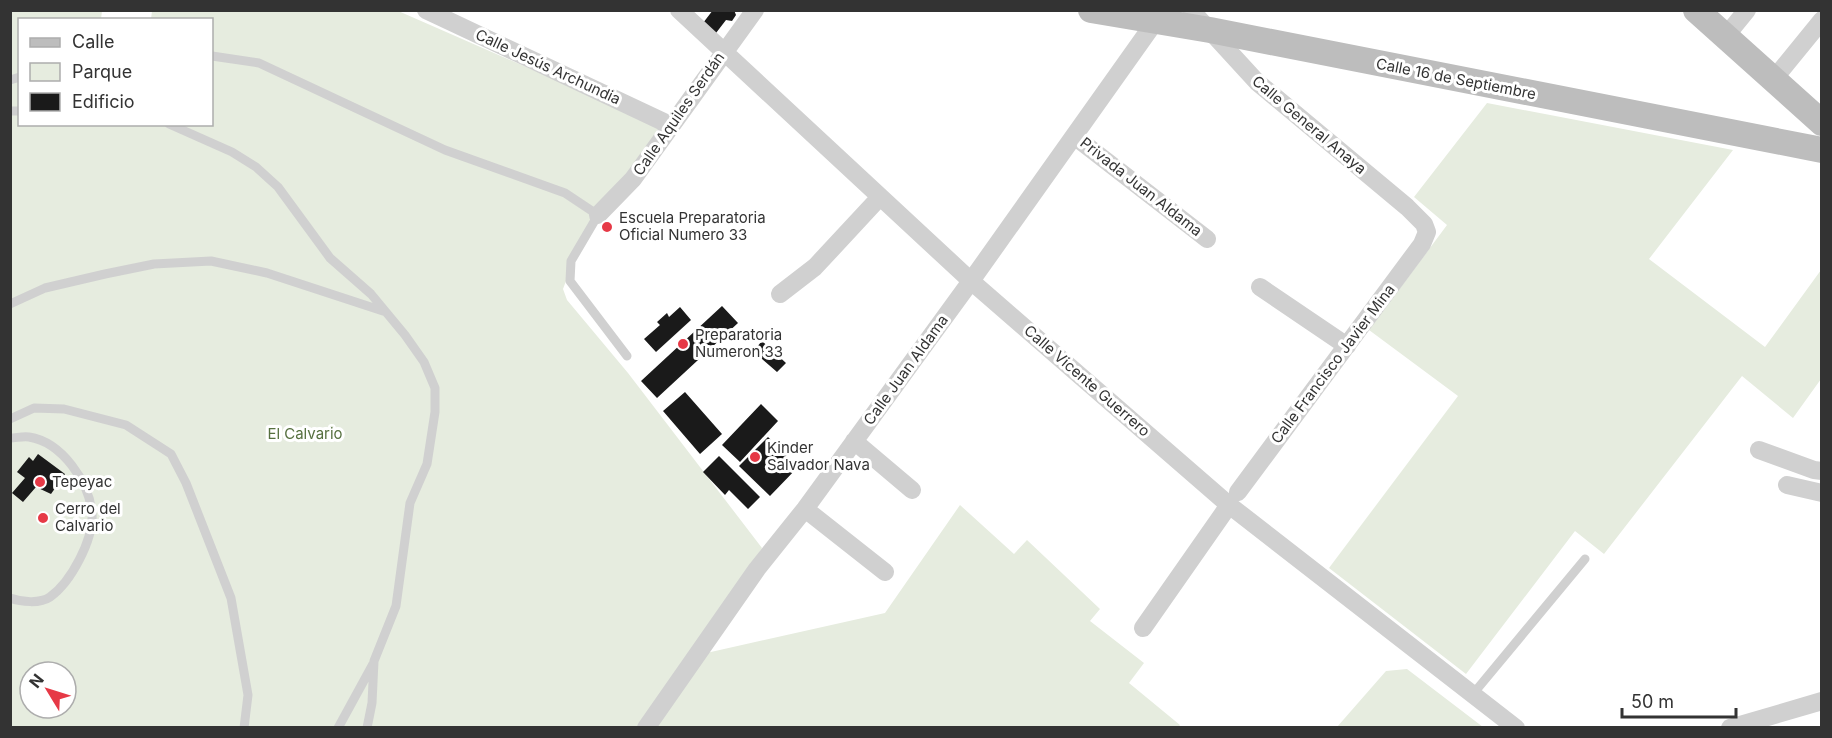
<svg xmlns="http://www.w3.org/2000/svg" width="1832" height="738" viewBox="0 0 1832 738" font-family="Inter,sans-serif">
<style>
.green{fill:#e6ecdf;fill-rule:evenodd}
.building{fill:#1a1a1a}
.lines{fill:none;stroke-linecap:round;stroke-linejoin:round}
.lane{stroke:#d0d0d0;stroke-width:9}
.street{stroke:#d0d0d0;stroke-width:18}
.secondary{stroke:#bdbdbd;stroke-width:26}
.poi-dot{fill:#e63946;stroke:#fff;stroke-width:2}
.labels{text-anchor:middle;stroke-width:6;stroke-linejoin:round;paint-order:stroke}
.street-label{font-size:15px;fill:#333;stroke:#fff}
.poi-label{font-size:15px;fill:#333;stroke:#fff;text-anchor:start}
.park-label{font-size:15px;fill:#56703f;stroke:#fff}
</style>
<rect width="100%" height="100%" fill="#fff"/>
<!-- green -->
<path class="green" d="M 396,10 L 663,127 L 582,238 L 563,289 L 567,300 L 628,373 L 762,548 L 645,727 L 11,727 L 10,11 L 102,11 L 101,19 L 20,20 L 20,124 L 212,124 L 212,20 L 151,19 L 152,11 ZM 30,672 L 66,672 L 66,708 L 30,708 Z
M 1487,103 L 1733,150 L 1649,259 L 1765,347 L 1821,270 L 1821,379 L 1793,418 L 1742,376 L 1604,554 L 1575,531 L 1466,674 L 1329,568 L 1458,396 L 1369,330 L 1447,225 L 1414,197 Z
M 960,505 L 1014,554 L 1027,540 L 1100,609 L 1090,621 L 1144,663 L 1129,683 L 1180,725 L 1178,728 L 656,728 L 702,654 L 885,613 Z
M 1407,669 L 1483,727 L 1337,727 L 1386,671 Z"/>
<!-- building -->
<path class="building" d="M 713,10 L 734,10 L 736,15 L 732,21 L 726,20 L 716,33 L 703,23 Z
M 722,306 L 738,323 L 657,398 L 641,381 Z
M 680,307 L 691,320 L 656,352 L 644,339 L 660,325 L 657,322 L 667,313 L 669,317 Z
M 762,341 L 786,363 L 777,372 L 761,358 L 763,355 L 756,348 Z
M 685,392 L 722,434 L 700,454 L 663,411 Z
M 761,404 L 778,421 L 740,462 L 722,445 Z
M 768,437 L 798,467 L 770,496 L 739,466 Z
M 38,454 L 65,474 L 51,494 L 36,487 L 23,502 L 12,493 L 25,478 L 17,472 L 29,457 L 33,461 Z
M 719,456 L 760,497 L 748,509 L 729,490 L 725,495 L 703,472 Z"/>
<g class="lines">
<!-- lane -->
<path class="lane" d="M 212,56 L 259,63 L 445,150 L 565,193 L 598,215 L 571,261 L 570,281 L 627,356
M 10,80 L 20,77
M 10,111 L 20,111
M 169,124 L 232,152 L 256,167 L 278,187 L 330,258 L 371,294 L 405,335 L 424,362 L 435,388 L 435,412 L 427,464 L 410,503 L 396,606 L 374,661 L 372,703 L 367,728
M 10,304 L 45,288 L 105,274 L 154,264 L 211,261 L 267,273 L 383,311
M 10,419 L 34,408 L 64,409 L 126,425 L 171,454 L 186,483 L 231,598 L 248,695 L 244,728
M 10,438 C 16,438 23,436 29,437 C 62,442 89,482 92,513 C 94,539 71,582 50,597 C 40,604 21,602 10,598
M 1473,694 L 1585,559
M 338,728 L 373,664"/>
<!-- street -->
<path class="street" d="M 426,10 L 670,125
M 679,10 L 971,281 L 1229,505 L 1516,728
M 1191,10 L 1257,82 L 1407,207 L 1424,224 L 1427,232 L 1422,244 L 1238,492
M 1725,37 L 1747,10
M 1773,80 L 1822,20
M 1074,136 L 1207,239
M 598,215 L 633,179 L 755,10
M 1260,287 L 1347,346
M 780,294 L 815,267 L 880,197
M 854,441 L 912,490
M 1759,450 L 1814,470 L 1822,471
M 1787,485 L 1822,493
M 805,509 L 885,572
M 1143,628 L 1229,505
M 646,728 L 757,569 L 805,509 L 971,281 L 1162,12
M 1730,728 L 1822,701"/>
<!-- secondary -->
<path class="secondary" d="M 1091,10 L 1210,30 L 1822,150
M 1696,10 L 1822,123"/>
</g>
<!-- markers -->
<g class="poi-dot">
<circle cx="607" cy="227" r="6"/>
<circle cx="683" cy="344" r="6"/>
<circle cx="755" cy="457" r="6"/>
<circle cx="40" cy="482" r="6"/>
<circle cx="43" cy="518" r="6"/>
</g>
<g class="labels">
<!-- street labels -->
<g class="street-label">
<text transform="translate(548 67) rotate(25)" y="5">Calle Jesús Archundia</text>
<text transform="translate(1456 79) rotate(11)" y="5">Calle 16 de Septiembre</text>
<text transform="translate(679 114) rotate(-55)" y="5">Calle Aquiles Serdán</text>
<text transform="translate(1309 125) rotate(40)" y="5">Calle General Anaya</text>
<text transform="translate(1141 187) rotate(38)" y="5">Privada Juan Aldama</text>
<text transform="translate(1333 364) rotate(-53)" y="5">Calle Francisco Javier Mina</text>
<text transform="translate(906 370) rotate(-54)" y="5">Calle Juan Aldama</text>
<text transform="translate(1087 381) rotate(41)" y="5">Calle Vicente Guerrero</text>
</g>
<!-- poi labels -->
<g class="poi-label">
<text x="619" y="223">Escuela Preparatoria<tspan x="619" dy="17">Oficial Numero 33</tspan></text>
<text x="695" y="340">Preparatoria<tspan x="695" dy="17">Numeron 33</tspan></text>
<text x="767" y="453">Kinder<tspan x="767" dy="17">Salvador Nava</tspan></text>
<text x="52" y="487">Tepeyac</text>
<text x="55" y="514">Cerro del<tspan x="55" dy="17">Calvario</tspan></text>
</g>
<!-- park labels -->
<g class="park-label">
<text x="305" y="439">El Calvario</text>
</g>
</g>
<!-- border -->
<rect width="1832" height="738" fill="none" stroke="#333333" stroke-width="24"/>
<!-- legend -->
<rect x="18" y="18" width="195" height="108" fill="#ffffff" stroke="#adadad" stroke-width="1.5"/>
<rect x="30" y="38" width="30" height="9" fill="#bdbdbd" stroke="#adadad" stroke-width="1.5"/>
<text x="72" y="48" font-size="18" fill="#333333">Calle</text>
<rect x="30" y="63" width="30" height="18" fill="#e6ecdf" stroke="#adadad" stroke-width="1.5"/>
<text x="72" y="78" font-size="18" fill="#333333">Parque</text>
<rect x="30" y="93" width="30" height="18" fill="#1a1a1a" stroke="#adadad" stroke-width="1.5"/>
<text x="72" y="108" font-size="18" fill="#333333">Edificio</text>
<!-- north arrow -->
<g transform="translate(48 690) rotate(308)"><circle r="28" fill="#ffffff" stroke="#adadad" stroke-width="1.5"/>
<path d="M0-4.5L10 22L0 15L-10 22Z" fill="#e63946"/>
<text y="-9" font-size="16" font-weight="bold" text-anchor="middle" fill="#333333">N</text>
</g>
<!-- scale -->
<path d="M1622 708v9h114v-9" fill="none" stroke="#333333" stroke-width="3"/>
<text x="1631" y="708" font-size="18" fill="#333333" stroke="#ffffff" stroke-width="4.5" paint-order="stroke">50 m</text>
</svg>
